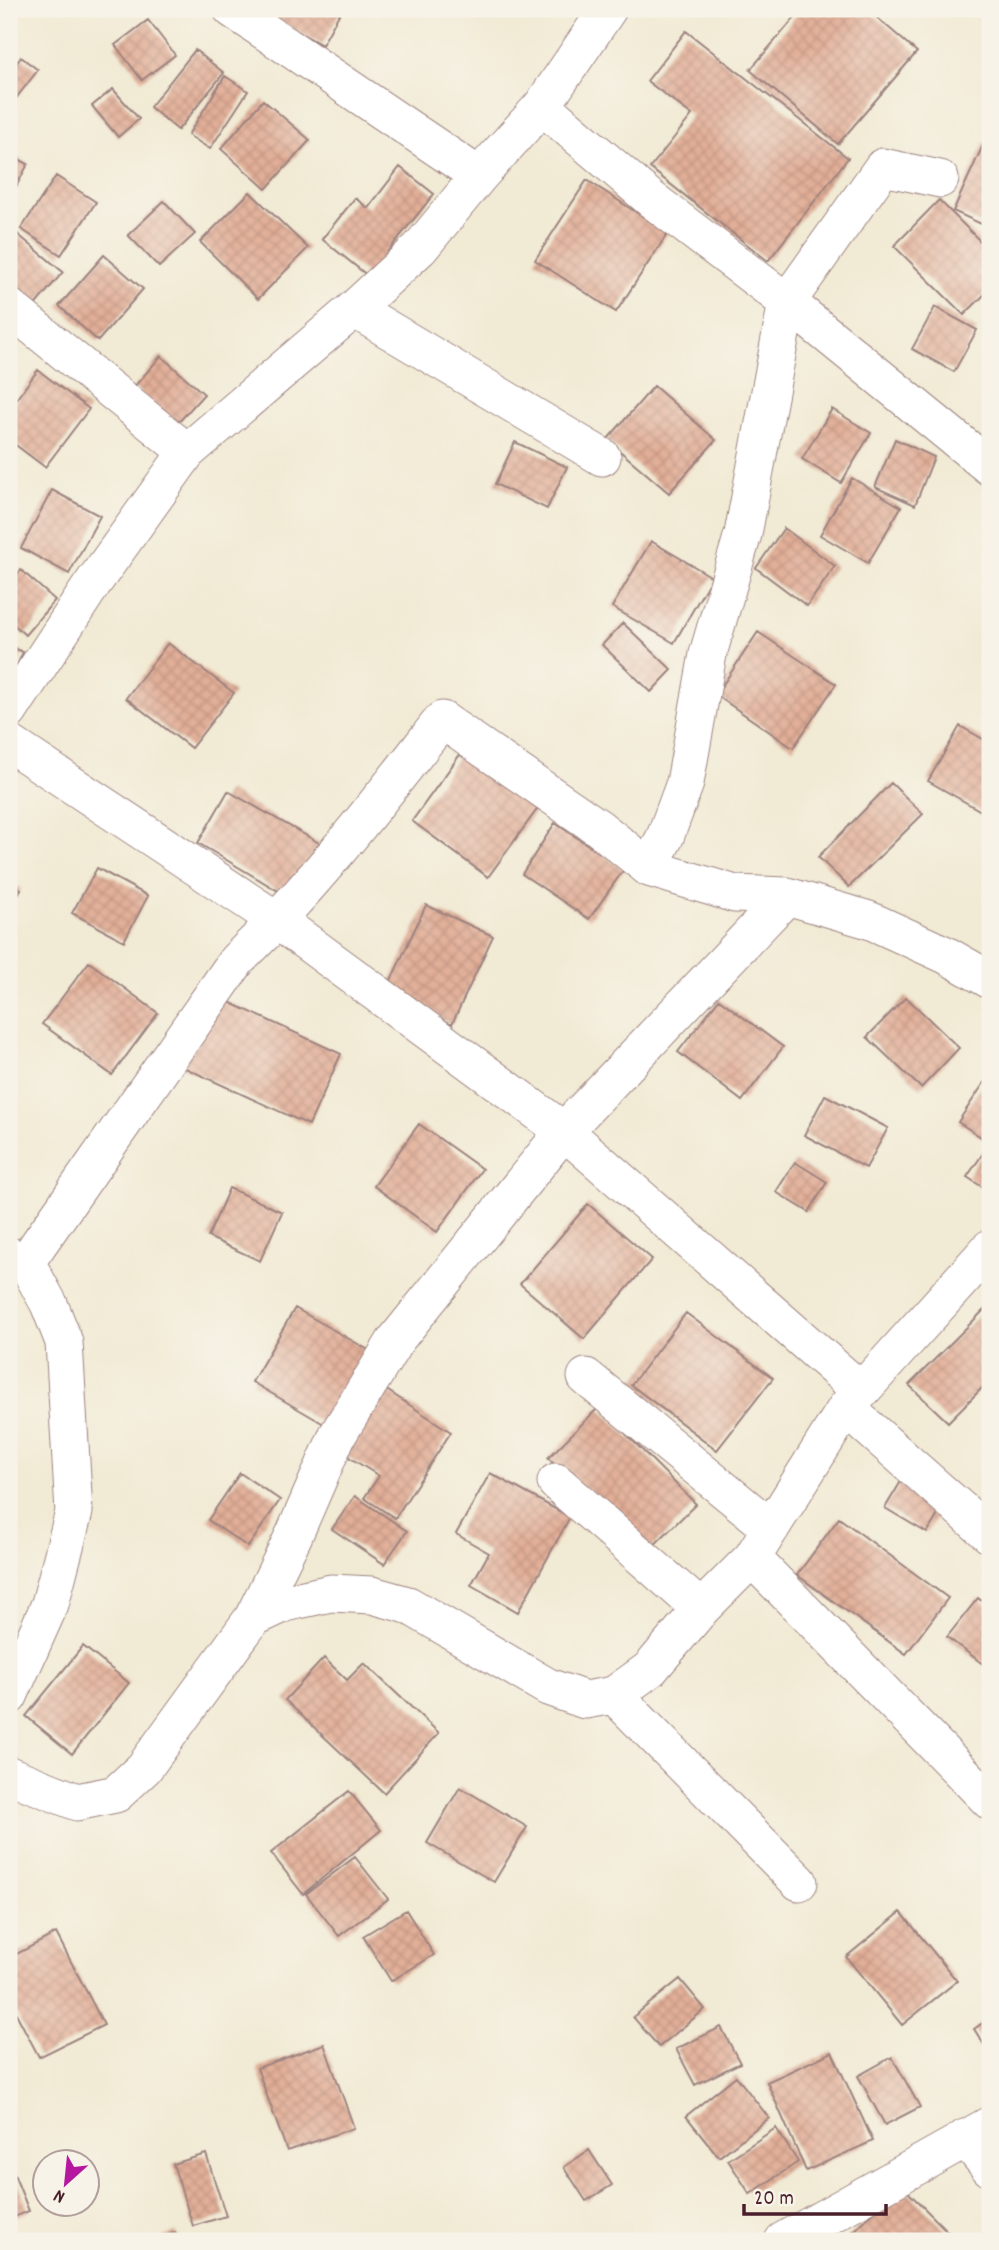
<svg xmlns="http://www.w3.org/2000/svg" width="999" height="2250" viewBox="0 0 999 2250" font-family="Dekko,sans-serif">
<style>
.building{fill:url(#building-cross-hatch)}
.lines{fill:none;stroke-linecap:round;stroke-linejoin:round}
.street-casing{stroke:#9e8480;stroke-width:39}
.street{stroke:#fff;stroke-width:37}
</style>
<defs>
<pattern id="building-cross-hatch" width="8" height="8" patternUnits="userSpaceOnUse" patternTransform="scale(1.75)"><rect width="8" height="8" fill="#e2af98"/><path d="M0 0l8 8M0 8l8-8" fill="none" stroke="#c39683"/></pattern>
</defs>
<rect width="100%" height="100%" fill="#f7f3e8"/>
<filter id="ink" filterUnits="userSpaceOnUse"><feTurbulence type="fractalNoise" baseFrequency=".0143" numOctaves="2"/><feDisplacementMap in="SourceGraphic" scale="14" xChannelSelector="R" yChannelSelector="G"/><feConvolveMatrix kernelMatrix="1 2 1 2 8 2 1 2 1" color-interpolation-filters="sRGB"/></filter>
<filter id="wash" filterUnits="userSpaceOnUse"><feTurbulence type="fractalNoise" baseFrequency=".00686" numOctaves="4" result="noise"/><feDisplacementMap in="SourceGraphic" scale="28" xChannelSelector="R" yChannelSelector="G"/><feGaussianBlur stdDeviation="1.57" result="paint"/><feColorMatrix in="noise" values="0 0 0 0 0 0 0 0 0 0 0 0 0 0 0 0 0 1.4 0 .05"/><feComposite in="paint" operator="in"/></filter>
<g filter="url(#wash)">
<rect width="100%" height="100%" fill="#f1ead4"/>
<g id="blocks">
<!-- building -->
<path class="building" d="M 256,9 L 342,9 L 322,45 Z
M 802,9 L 867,9 L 917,52 L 838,144 L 750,70 Z
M 148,20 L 175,55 L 142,80 L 115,45 Z
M 686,31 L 848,158 L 768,261 L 650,168 L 692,115 L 647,81 Z
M 195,50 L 224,73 L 178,130 L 150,107 Z
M 21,57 L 38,70 L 13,102 L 9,98 L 9,73 Z
M 225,76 L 248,91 L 210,149 L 188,135 Z
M 113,89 L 139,119 L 118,137 L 92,106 Z
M 263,100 L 310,140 L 266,189 L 221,149 Z
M 984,143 L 990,145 L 990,228 L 953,211 Z
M 9,154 L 28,164 L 9,200 Z
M 400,167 L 434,194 L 368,276 L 322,239 L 355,198 L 368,208 Z
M 56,176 L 96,202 L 61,255 L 21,229 Z
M 587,180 L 668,233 L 616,312 L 535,260 Z
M 250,192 L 308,248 L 258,299 L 200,242 Z
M 939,200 L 990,251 L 990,289 L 964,315 L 894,246 Z
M 164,201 L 195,234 L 159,267 L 128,235 Z
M 9,227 L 63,272 L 32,309 L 9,290 Z
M 104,255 L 143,289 L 98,341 L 59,306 Z
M 935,307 L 977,330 L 954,372 L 912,349 Z
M 161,356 L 204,394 L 177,424 L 134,387 Z
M 38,370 L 89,409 L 45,467 L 9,440 L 9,409 Z
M 654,386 L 716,440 L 669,493 L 607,440 Z
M 832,409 L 871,433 L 841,483 L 802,459 Z
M 895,439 L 934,457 L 915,505 L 875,487 Z
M 515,442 L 567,467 L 547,509 L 495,484 Z
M 852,478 L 901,507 L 868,563 L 820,535 Z
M 52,490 L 100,516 L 69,574 L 21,548 Z
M 784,528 L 835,566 L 807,606 L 756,568 Z
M 651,541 L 712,577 L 674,643 L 612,607 Z
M 21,570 L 55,600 L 25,635 L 9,620 L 9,584 Z
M 623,623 L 672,670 L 651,692 L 602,645 Z
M 758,632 L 836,684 L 793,748 L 716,695 Z
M 168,643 L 234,693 L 191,748 L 126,698 Z
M 9,646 L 23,652 L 9,684 Z
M 960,726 L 990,743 L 990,816 L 928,781 Z
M 464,749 L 541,804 L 488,877 L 412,821 Z
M 891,783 L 923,814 L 849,887 L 818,857 Z
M 228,791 L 321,844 L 290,898 L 198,843 Z
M 555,823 L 624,869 L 589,919 L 522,874 Z
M 97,868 L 148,896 L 124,941 L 72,913 Z
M 9,881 L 21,889 L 9,908 Z
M 426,905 L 493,936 L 452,1024 L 385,993 Z
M 89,962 L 158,1013 L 112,1075 L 42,1024 Z
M 216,996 L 341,1054 L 309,1125 L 183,1067 Z
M 906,997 L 959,1048 L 921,1088 L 867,1037 Z
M 719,999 L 783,1047 L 742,1101 L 678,1052 Z
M 990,1074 L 990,1192 L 967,1177 L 990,1143 L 958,1122 Z
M 825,1095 L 888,1128 L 866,1168 L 804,1135 Z
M 419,1124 L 482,1169 L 437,1232 L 374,1186 Z
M 795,1162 L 827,1182 L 809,1212 L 776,1192 Z
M 229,1188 L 282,1212 L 260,1261 L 208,1237 Z
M 588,1204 L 652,1259 L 584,1339 L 520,1284 Z
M 990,1304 L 990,1383 L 989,1381 L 948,1422 L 909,1385 Z
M 295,1308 L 372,1352 L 329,1427 L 252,1382 Z
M 686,1313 L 773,1378 L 717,1450 L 631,1385 Z
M 385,1389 L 451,1432 L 395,1518 L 364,1498 L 379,1476 L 344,1454 Z
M 599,1407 L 696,1504 L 645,1554 L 548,1458 Z
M 240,1473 L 280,1500 L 248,1547 L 208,1520 Z
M 490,1473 L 570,1517 L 518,1612 L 471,1585 L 489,1553 L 456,1534 Z
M 903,1478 L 945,1503 L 927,1533 L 885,1508 Z
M 355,1496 L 407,1531 L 384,1564 L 332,1529 Z
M 839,1518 L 948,1598 L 906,1654 L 797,1575 Z
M 978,1598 L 990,1608 L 990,1655 L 983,1664 L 947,1637 Z
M 83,1646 L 129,1683 L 72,1754 L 26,1716 Z
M 324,1658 L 347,1680 L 364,1663 L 439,1733 L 384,1793 L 285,1700 Z
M 460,1787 L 527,1827 L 494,1882 L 427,1843 Z
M 349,1791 L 381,1830 L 303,1894 L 271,1853 Z
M 355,1857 L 388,1899 L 339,1936 L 306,1894 Z
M 406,1910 L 434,1955 L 391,1981 L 363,1936 Z
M 901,1912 L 957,1981 L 902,2025 L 846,1957 Z
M 56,1933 L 104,2025 L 39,2057 L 9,2000 L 9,1958 Z
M 680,1979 L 705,2009 L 659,2047 L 633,2017 Z
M 990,2018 L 990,2054 L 974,2029 Z
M 721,2027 L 740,2063 L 695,2085 L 676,2049 Z
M 324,2044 L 354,2128 L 287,2151 L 257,2068 Z
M 832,2052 L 873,2141 L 806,2171 L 767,2082 Z
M 892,2057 L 920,2107 L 885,2125 L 858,2076 Z
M 736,2076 L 769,2118 L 719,2157 L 686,2116 Z
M 776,2128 L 798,2162 L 750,2194 L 728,2160 Z
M 589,2150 L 612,2185 L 586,2201 L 564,2167 Z
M 206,2154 L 226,2216 L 193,2226 L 173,2164 Z
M 9,2162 L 29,2211 L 9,2219 Z
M 901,2185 L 957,2241 L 844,2241 Z
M 175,2232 L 180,2241 L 156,2241 Z"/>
</g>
</g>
<g filter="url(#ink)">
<use href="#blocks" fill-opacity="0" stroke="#9e8480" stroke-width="2"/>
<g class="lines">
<defs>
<path id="street" d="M 232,9 L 479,176
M 542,106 L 651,199 L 787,302 L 990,467
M 9,307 L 187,452
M 354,309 L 602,457
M 9,711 L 91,586 L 187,452 L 354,309 L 420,248 L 479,176 L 542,106 L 608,9
M 9,743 L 278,921 L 564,1131 L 860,1390
M 649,868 L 665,837 L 685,783 L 708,654 L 743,534 L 787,302 L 883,167 L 940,179
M 9,1256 L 26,1262 L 49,1304 L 64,1342 L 74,1512 L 50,1604 L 9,1696
M 26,1262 L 237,960 C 313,887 377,803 442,720 L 599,828 L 649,868 L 735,894 L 787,896 L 869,920 L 946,955 L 990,980
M 586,1377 L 771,1528
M 846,1408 L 990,1535
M 556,1482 L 701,1609
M 752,1558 L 990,1801
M 253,1618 L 294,1535 L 337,1436 L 395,1341 L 564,1131 L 787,896
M 614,1695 L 799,1882
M 9,1775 L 77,1802 L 116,1794 L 144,1768 L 253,1618 L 285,1603 L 331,1593 L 372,1595 L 408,1605 L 548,1687 L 585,1700 L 614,1695 L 650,1669 L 701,1609 L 752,1558 L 846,1408 L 990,1248
M 965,2138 L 990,2168
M 783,2241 L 990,2125"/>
</defs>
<!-- street casing -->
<use href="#street" class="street-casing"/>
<!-- street -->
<use href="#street" class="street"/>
</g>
</g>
<!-- margin -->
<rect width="999" height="2250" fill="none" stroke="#f7f3e8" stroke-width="35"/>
<!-- north arrow -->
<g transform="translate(66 2183) rotate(207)"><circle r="33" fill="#f7f3e8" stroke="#b29e9c" stroke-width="2"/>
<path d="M0-5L12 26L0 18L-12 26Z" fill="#b5179e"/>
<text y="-10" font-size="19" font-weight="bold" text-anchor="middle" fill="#4a1f2b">N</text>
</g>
<!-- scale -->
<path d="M744 2204v10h142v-10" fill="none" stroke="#4a1f2b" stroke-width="3.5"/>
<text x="754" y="2204" font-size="21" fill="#4a1f2b" stroke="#f7f3e8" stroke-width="5" paint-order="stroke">20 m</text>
</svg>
